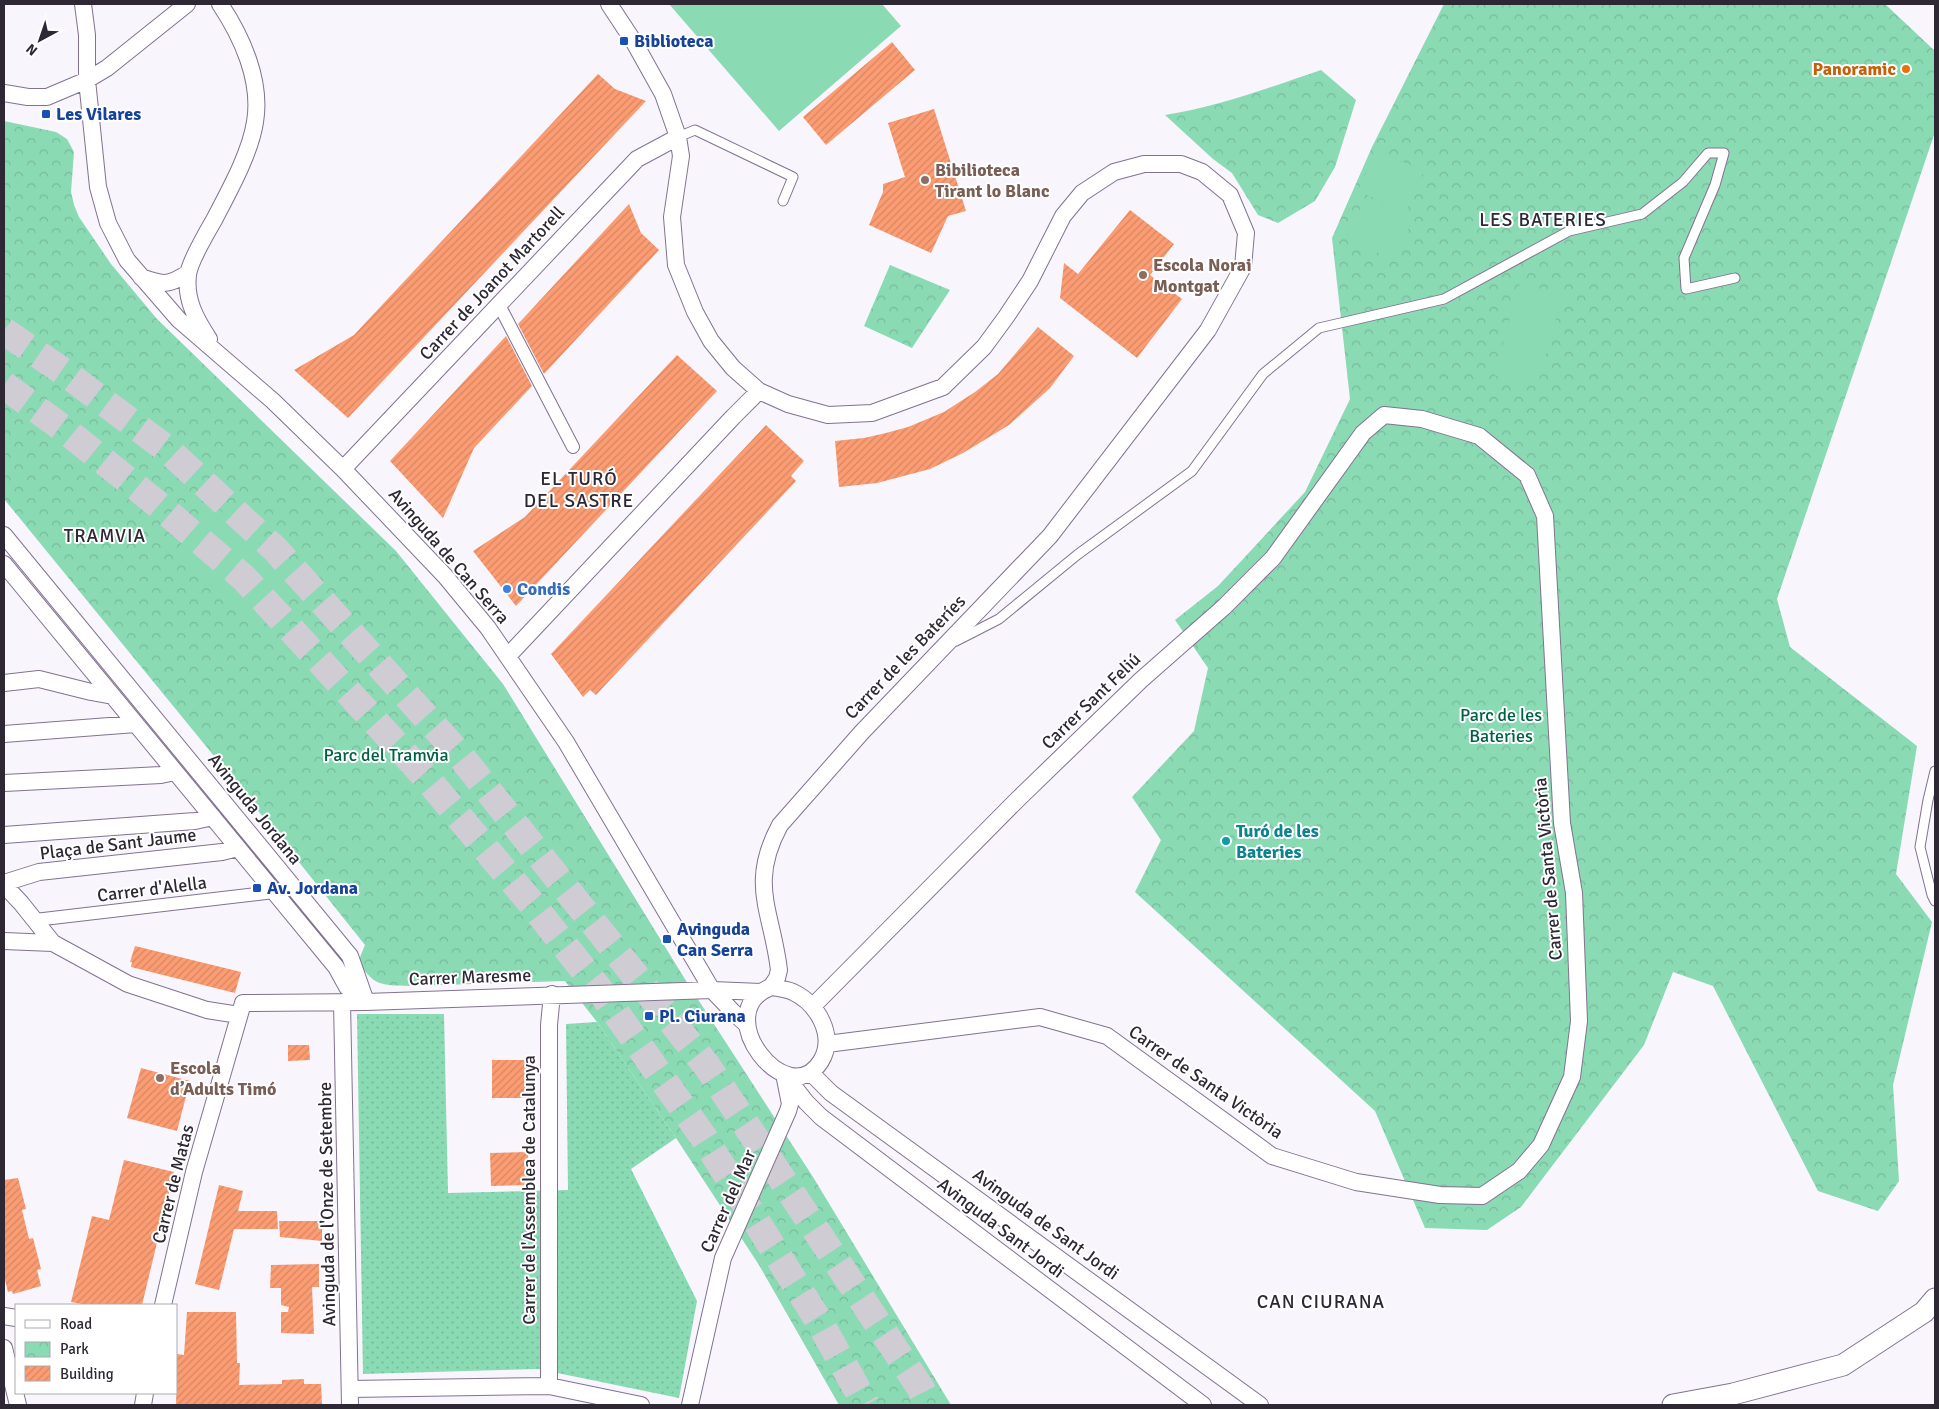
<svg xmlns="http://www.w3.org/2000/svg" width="1939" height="1409" viewBox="0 0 1939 1409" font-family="Signika,sans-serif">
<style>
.grass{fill:url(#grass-dots)}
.park{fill:url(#park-crowns)}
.pitch{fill:#8adab4}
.building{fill:url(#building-hatch)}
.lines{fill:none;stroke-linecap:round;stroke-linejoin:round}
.motorway-tunnel{stroke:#d0ccd4;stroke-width:28;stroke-dasharray:28 14;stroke-linecap:butt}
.service-casing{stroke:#827291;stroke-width:11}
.pedestrian-casing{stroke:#827291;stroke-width:14}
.minor-casing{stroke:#827291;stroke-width:18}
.tertiary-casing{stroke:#827291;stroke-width:23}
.service{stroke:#fff;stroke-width:9}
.pedestrian{stroke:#fff;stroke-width:12}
.minor{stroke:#fff;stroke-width:16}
.tertiary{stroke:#fff;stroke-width:21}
.transit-dot{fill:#1a4fb4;stroke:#fff;stroke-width:2}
.food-dot{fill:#e8710a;stroke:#fff;stroke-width:2}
.education-dot{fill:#8d6e63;stroke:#fff;stroke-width:2}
.shop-dot{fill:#3f7fe0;stroke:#fff;stroke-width:2}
.culture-dot{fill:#0f9aa8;stroke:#fff;stroke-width:2}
.labels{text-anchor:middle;stroke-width:4;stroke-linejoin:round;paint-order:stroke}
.transit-label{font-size:18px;font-weight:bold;fill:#164399;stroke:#fff;text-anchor:start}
.food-label{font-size:18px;font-weight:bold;fill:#c56008;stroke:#fff;text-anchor:end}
.education-label{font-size:18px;font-weight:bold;fill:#785e54;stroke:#fff;text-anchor:start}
.street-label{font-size:18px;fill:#2e2835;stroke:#fff}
.shop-label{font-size:18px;font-weight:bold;fill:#366cbe;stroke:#fff;text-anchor:start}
.park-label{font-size:18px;fill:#006142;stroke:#fff}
.culture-label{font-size:18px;font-weight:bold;fill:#0d838f;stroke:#fff;text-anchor:start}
.neighbourhood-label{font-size:19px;letter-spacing:1px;fill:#2e2835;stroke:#fff}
</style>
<defs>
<pattern id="grass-dots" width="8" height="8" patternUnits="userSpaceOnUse" patternTransform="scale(1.25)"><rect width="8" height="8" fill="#8adab4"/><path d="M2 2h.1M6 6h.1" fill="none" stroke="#77bb9b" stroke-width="1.8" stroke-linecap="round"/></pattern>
<pattern id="park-crowns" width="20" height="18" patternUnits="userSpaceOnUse" patternTransform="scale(1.25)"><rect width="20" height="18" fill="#8adab4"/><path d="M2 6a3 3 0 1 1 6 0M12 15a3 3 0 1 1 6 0" fill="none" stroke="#77bb9b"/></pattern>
<pattern id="building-hatch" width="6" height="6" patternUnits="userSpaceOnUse" patternTransform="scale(1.25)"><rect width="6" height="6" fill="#fb9c72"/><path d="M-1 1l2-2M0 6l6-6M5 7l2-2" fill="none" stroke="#d78663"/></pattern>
</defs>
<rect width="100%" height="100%" fill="#f8f5fc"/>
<!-- grass -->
<path class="grass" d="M 357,1014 L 444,1014 L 448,1193 L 568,1190 L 566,1024 L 597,1022 L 676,1138 L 631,1169 L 697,1301 L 679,1398 L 538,1369 L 363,1374 Z"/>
<!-- park -->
<path class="park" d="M 1444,4 L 1885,4 L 1935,51 L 1935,132 L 1777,599 L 1790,647 L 1917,746 L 1896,874 L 1932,922 L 1893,1085 L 1899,1181 L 1878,1211 L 1818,1191 L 1713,986 L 1673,972 L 1644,1045 L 1521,1207 L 1487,1230 L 1425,1228 L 1375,1111 L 1135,892 L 1161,840 L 1132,797 L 1194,731 L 1208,668 L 1175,620 L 1218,586 L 1305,492 L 1350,399 L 1332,238 L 1372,147 Z
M 1321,70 L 1356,100 L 1335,167 L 1315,201 L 1278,223 L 1258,215 L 1232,173 L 1213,159 L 1165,115 C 1220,106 1268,88 1321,70 Z
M 4,121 L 56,132 L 67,139 L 74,152 L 71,192 L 74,205 L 79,217 L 111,264 L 157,319 L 396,551 L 503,684 L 688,984 L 813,1177 L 951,1405 L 839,1405 L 759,1265 L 676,1138 L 597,1022 L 565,981 L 409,986 C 380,985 375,986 358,962 L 365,945 L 223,767 L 4,499 Z
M 890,265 L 950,290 L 912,348 L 864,326 Z"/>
<!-- pitch -->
<path class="pitch" d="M 669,4 L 882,4 L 901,26 L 779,131 Z
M 1376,150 L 1424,171 L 1406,212 L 1358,191 Z
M 1365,198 L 1413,219 L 1395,260 L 1347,239 Z
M 1520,283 L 1563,295 L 1537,387 L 1494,375 Z
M 214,505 L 301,581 L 257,624 L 176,550 Z"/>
<!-- building -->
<path class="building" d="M 892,42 L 915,70 L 826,145 L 803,117 Z
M 598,74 L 615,89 L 646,101 L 348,418 L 294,370 L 354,335 Z
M 934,109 L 966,211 L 948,216 L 931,253 L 869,225 L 883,192 L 883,184 L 905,177 L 888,123 Z
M 629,204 L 641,233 L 659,250 L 544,374 L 518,324 Z
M 1130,210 L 1174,244 L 1150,275 L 1182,299 L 1137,358 L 1060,298 L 1064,263 L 1078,274 Z
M 1038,327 L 1074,356 L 1050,388 L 1009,425 L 963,453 L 930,469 L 877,483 L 839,487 L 835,441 L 864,438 L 886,433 L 908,427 L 944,412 L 975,392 L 998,374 Z
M 506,336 L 532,386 L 474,448 L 443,518 L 390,461 Z
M 677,355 L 717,391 L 516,606 L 473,551 L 525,517 Z
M 766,425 L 804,461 L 791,476 L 796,481 L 596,695 L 590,690 L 583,697 L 551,654 Z
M 135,946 L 241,972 L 235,993 L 131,967 L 132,962 L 130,962 Z
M 288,1045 L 309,1045 L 310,1060 L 288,1061 Z
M 492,1060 L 527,1060 L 528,1098 L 492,1098 Z
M 141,1068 L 190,1081 L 177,1131 L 127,1118 Z
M 528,1152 L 529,1185 L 491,1186 L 490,1153 Z
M 124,1160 L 174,1172 L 142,1305 L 87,1305 L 71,1302 L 92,1216 L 109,1220 Z
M 18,1178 L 26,1209 L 22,1210 L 29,1239 L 33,1238 L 41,1269 L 37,1270 L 41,1286 L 13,1294 L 12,1291 L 8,1292 L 4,1276 L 4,1180 Z
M 219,1185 L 243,1191 L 238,1211 L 277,1211 L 278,1229 L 234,1229 L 219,1290 L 195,1284 Z
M 279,1221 L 320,1221 L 320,1223 L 322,1223 L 322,1241 L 280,1237 Z
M 319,1264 L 319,1287 L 312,1287 L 314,1334 L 281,1333 L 281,1312 L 288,1312 L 289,1307 L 281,1305 L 281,1288 L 270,1288 L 271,1265 Z
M 187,1312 L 236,1312 L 237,1363 L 240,1363 L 239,1385 L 282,1384 L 282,1380 L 304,1379 L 304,1384 L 321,1384 L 322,1405 L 176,1405 L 177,1354 L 184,1355 Z"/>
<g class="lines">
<!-- motorway-tunnel -->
<path class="motorway-tunnel" d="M 4,331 L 64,372 L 168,450 L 276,550 L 459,754 L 707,1066 L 920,1387 L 929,1405
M 4,385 L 65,430 L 156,503 L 244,578 L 424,775 L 532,904 L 602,993 L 704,1138 L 820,1323 L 866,1405"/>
<defs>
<path id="service" d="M 678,137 L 695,130 L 793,177 L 783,201
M 956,641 L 999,619 L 1077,555 L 1192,471 L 1263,374 L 1319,328 L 1444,299 L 1569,231 L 1642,214 L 1683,182 L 1708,153 L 1724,153 L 1715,185 L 1684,258 L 1686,289 L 1735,278
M 1935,771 L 1928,800 L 1920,847 L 1932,895 L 1935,901"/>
<path id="pedestrian" d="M 499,305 L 573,447
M 35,920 L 274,892"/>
<path id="minor" d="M 83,4 L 87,35 L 87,80 L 98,187 L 108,223 L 127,260 L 179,320 L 273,401 L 343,469 L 445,576 L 488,628 L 566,742 L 712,990 L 733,1012 L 746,1024
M 609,4 L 634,42 L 663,94 L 678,137 L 681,156 L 672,217 L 676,265 L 695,312 L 711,341 L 733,368 L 759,391 L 788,404 L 828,415 L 872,413 L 943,387 L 984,347 L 1006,317 L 1030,281 L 1063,216 L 1082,193 L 1114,172 L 1144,164 L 1181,164 L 1202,172 L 1230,195 L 1246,233 L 1243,267 L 1208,330 L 1050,536 L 862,732 L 780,825 C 748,884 772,911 779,970 L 777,978 L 771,987
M 4,93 L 28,97 L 47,97 L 87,80 L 107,68 L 187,4
M 141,277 C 163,285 168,286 188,273
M 209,339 C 196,319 185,300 188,275 C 189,263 207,232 214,220 C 229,191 250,154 255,122 C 262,81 242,37 220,4
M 343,469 L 637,159 L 678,137
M 4,535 L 350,956 L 366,1002
M 4,564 L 336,967 L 347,987 L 366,1002
M 508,656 L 733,417 L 759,391
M 4,683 L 39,679 L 91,692 L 113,696
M 4,734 L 136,724
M 4,783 L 161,775 L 175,772
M 4,835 L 195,821 L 213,817
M 4,883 L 39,872 L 222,852 L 238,848
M 4,885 L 21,903 L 53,943 L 128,984 L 207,1010 L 239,1015
M 4,941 L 53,943
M 771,987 C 778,988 786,989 793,992 C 818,1004 836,1036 821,1061 C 788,1115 707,1012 771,987 Z
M 342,1002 L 350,1405
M 813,1006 L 1017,800 L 1141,680 L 1224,607 L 1273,558 L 1363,433 L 1384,415 L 1422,419 L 1479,436 L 1527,475 L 1545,516 L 1562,823 L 1574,893 L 1579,1021 L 1572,1077 L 1541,1145 L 1519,1171 L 1482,1196 L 1440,1195 L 1356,1182 L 1272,1156 L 1107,1036 L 1040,1017 L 827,1044
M 811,1073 L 831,1093 L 1260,1405
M 784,1074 L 806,1102 L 821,1117 L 1203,1405
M 163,1305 L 194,1172 L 243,1003 L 366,1002 L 712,990 L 761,992
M 4,1316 L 16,1318
M 4,1348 L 18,1405
M 549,1386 L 549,1025 L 552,994
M 350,1389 L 549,1386 L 641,1405
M 143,1405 L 145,1393
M 690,1405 L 723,1258 L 788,1111 L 790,1104 L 785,1079"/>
<path id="tertiary" d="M 1673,1405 L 1733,1394 L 1843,1365 L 1924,1312 L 1935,1299"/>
</defs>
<!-- service casing -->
<use href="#service" class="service-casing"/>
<!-- pedestrian casing -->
<use href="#pedestrian" class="pedestrian-casing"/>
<!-- minor casing -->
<use href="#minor" class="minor-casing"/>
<!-- tertiary casing -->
<use href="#tertiary" class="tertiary-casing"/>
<!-- service -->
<use href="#service" class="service"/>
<!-- pedestrian -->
<use href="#pedestrian" class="pedestrian"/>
<!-- minor -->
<use href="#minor" class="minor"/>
<!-- tertiary -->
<use href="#tertiary" class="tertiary"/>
</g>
<!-- markers -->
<g class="transit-dot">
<rect x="619" y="36" width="10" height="10" rx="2.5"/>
<rect x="41" y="109" width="10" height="10" rx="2.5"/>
<rect x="252" y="883" width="10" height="10" rx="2.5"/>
<rect x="662" y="934" width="10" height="10" rx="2.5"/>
<rect x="644" y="1011" width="10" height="10" rx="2.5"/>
</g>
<circle class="food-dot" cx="1906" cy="69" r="5"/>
<g class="education-dot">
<circle cx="925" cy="180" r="5"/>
<circle cx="1143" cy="275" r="5"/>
<circle cx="160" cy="1078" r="5"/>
</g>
<circle class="shop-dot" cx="507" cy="589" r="5"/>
<circle class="culture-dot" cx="1226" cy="841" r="5"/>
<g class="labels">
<!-- transit labels -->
<g class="transit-label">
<text x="634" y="47">Biblioteca</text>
<text x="56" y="120">Les Vilares</text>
<text x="267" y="894">Av. Jordana</text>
<text x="677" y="935">Avinguda<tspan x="677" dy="21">Can Serra</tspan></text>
<text x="659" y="1022">Pl. Ciurana</text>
</g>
<!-- food labels -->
<g class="food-label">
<text x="1896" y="75">Panoramic</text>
</g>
<!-- education labels -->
<g class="education-label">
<text x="935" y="176">Bibilioteca<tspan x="935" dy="21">Tirant lo Blanc</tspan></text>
<text x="1153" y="271">Escola Norai<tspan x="1153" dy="21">Montgat</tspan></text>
<text x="170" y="1074">Escola<tspan x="170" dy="21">d’Adults Timó</tspan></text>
</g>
<!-- street labels -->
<g class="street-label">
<text transform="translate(492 283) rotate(-47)" y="6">Carrer de Joanot Martorell</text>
<text transform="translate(449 556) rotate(49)" y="6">Avinguda de Can Serra</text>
<text transform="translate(905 657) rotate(-46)" y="6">Carrer de les Bateríes</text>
<text transform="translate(1091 701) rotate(-44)" y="6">Carrer Sant Feliú</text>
<text transform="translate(255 809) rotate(51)" y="6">Avinguda Jordana</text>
<text transform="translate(118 844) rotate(-7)" y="6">Plaça de Sant Jaume</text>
<text transform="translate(1548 869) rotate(-95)" y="6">Carrer de Santa Victòria</text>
<text transform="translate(152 889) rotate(-7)" y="6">Carrer d'Alella</text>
<text transform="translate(470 977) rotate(-2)" y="6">Carrer Maresme</text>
<text transform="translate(1206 1082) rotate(35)" y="6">Carrer de Santa Victòria</text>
<text transform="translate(173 1184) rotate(-76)" y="6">Carrer de Matas</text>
<text transform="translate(529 1190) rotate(-90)" y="6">Carrer de l'Assemblea de Catalunya</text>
<text transform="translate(728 1201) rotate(-66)" y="6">Carrer del Mar</text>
<text transform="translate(327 1204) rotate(-91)" y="6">Avinguda de l'Onze de Setembre</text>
<text transform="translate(1046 1224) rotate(36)" y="6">Avinguda de Sant Jordi</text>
<text transform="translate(1001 1228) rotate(37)" y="6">Avinguda Sant Jordi</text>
</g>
<!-- shop labels -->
<g class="shop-label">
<text x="517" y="595">Condis</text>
</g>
<!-- park labels -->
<g class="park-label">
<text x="1501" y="721">Parc de les<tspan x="1501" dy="21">Bateries</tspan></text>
<text x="386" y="761">Parc del Tramvia</text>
</g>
<!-- culture labels -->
<g class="culture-label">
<text x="1236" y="837">Turó de les<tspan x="1236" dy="21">Bateries</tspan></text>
</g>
<!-- neighbourhood labels -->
<g class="neighbourhood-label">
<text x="1543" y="226">LES BATERIES</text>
<text x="579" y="485">EL TURÓ<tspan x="579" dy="22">DEL SASTRE</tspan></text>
<text x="105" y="542">TRAMVIA</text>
<text x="1321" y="1308">CAN CIURANA</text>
</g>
</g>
<!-- border -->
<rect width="1939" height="1409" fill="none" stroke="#2e2835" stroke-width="10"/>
<!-- legend -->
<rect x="15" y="1304" width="162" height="90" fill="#ffffff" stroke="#aba9ae"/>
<rect x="25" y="1320" width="25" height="8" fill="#ffffff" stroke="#aba9ae"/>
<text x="60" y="1329" font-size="15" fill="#2e2835">Road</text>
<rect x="25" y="1342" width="25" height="15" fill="url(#park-crowns)" stroke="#aba9ae"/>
<text x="60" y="1354" font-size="15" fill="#2e2835">Park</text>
<rect x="25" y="1366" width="25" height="15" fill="url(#building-hatch)" stroke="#aba9ae"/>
<text x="60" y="1379" font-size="15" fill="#2e2835">Building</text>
<!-- north arrow -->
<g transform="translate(40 40) rotate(220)" stroke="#ffffff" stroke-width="4" paint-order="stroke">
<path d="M0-4L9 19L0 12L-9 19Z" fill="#2e2835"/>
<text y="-8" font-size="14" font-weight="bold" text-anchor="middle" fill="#2e2835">N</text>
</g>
</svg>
